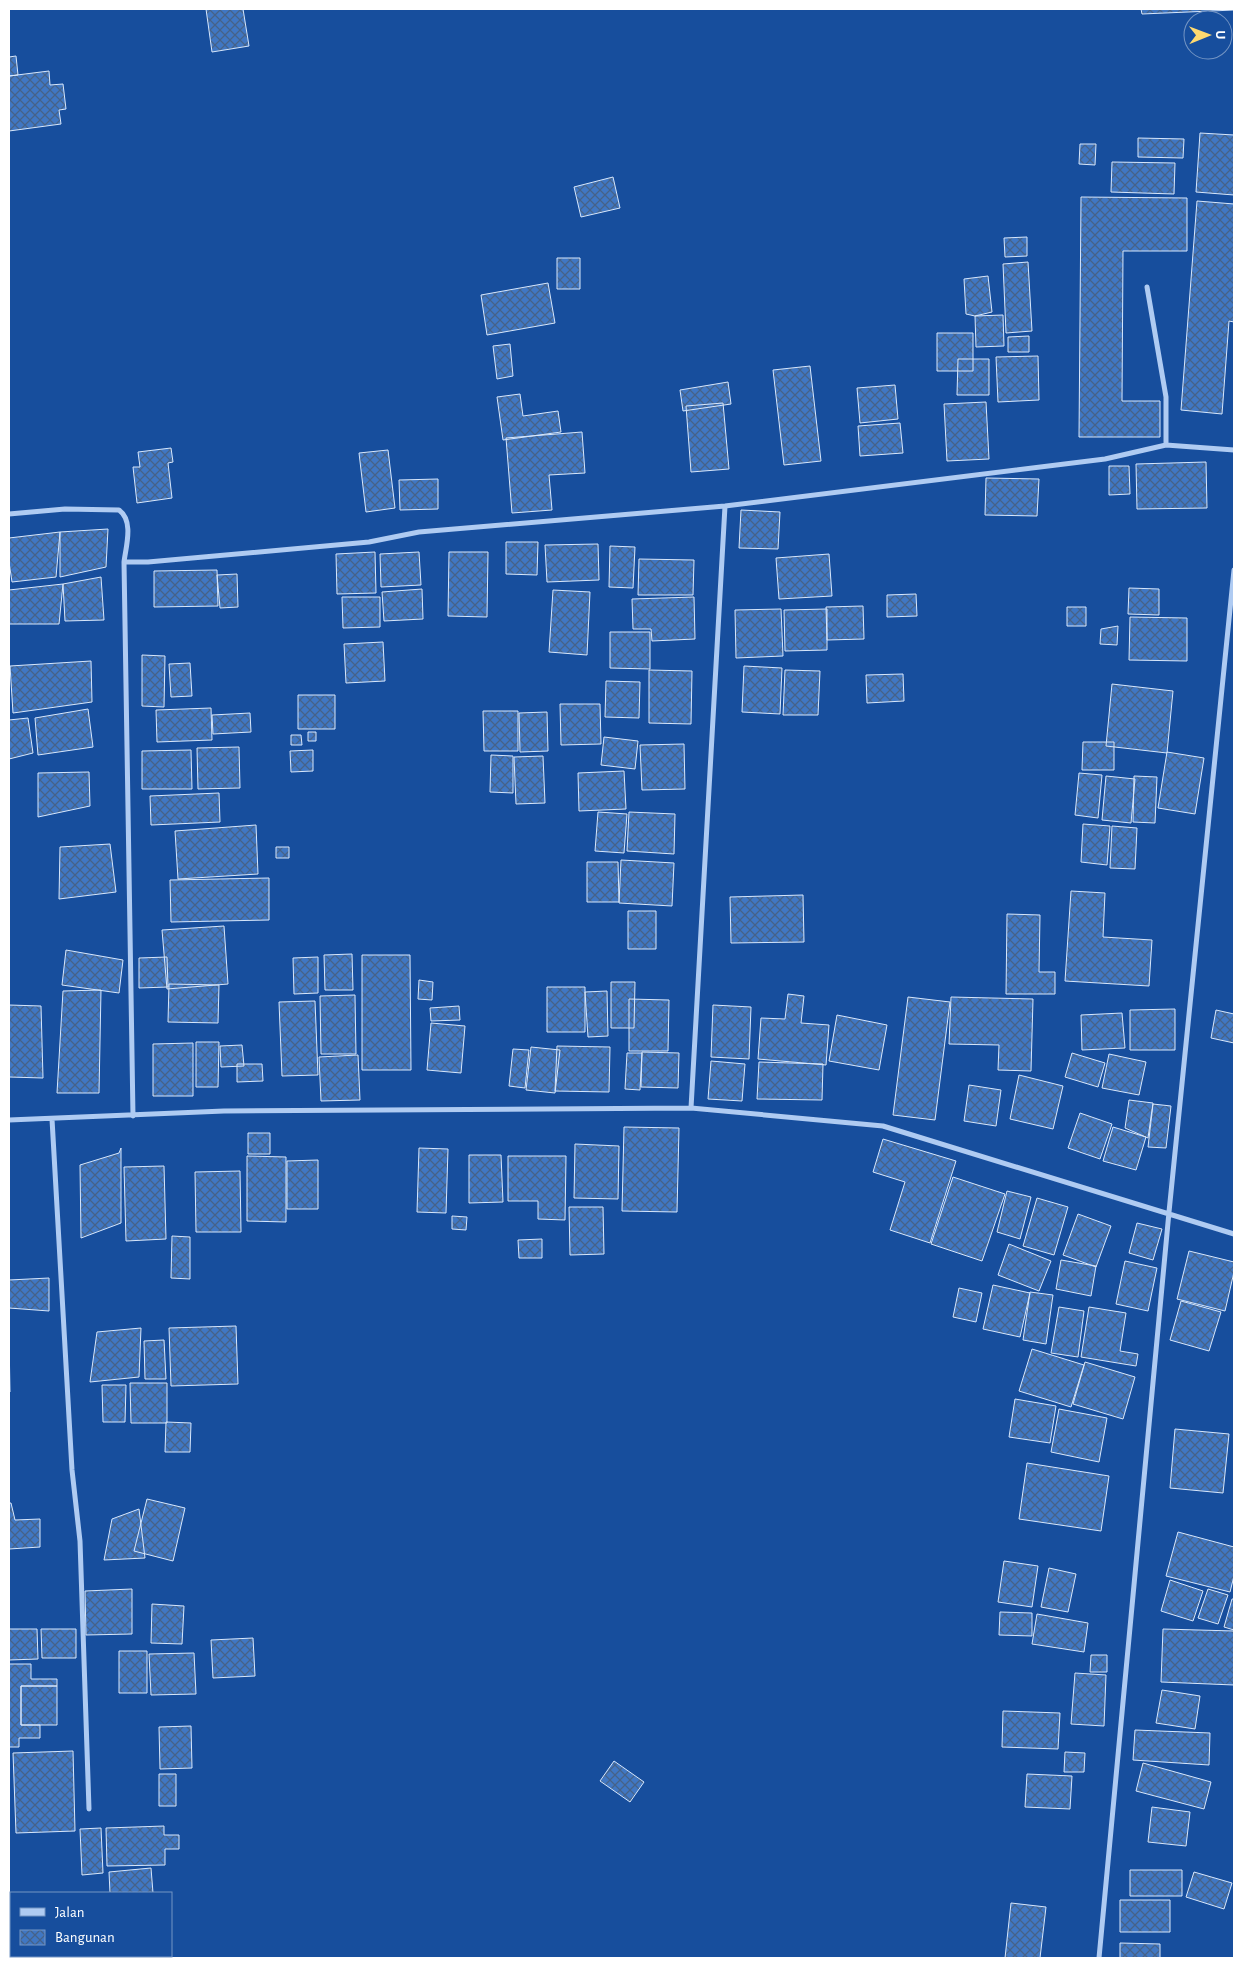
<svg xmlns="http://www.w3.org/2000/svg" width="1243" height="1967" viewBox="0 0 1243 1967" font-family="'Alegreya Sans',sans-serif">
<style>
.building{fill:url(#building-cross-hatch);stroke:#d7e7fc}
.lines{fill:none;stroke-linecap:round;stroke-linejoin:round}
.street{stroke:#afcbf2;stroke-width:5}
</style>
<defs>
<pattern id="building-cross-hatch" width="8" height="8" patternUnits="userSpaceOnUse" patternTransform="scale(1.25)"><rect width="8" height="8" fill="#4077c3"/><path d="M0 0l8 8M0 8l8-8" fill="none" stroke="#466288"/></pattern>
</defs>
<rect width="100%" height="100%" fill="#174e9d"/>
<!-- building -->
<path class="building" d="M 206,9 L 243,9 L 249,46 L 212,52 Z
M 1141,9 L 1234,9 L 1234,10 L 1142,14 Z
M 16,56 L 18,75 L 9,76 L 9,57 Z
M 49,71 L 50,85 L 63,84 L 66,109 L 59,110 L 61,124 L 9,131 L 9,76 Z
M 1200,133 L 1234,135 L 1234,195 L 1196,192 Z
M 1138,138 L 1184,139 L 1183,158 L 1138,157 Z
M 1080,144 L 1096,144 L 1095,165 L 1079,164 Z
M 1112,162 L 1175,163 L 1174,194 L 1111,192 Z
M 613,177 L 620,208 L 581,217 L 574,187 Z
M 1081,197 L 1187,198 L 1187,251 L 1123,251 L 1122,401 L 1160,401 L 1160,437 L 1079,437 Z
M 1197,201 L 1234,204 L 1234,322 L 1229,321 L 1222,414 L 1181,410 Z
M 1027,237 L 1027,256 L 1005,257 L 1004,238 Z
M 557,258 L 580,258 L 580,289 L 557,289 Z
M 1028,262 L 1032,331 L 1006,333 L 1003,264 Z
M 988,276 L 992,312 L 975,316 L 966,314 L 964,279 Z
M 548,283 L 555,323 L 487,335 L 481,295 Z
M 1003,315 L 1004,346 L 976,347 L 975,316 Z
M 937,333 L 973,333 L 973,371 L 937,371 Z
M 1029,336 L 1029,352 L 1008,352 L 1008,337 Z
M 510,344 L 513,376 L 497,379 L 493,346 Z
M 1038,356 L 1039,400 L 998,402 L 996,357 Z
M 958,359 L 989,359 L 989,395 L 957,395 Z
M 810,366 L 821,461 L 784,465 L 773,370 Z
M 728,382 L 731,404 L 683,411 L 680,390 Z
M 895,385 L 898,419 L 860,423 L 857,388 Z
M 520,394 L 523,416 L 558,411 L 561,432 L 503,440 L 497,397 Z
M 986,402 L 989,459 L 947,461 L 944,404 Z
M 723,403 L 729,469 L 691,472 L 686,406 Z
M 900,423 L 903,453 L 860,456 L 858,426 Z
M 582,432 L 585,473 L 549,475 L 552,510 L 512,513 L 506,438 Z
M 171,448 L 173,462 L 168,463 L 172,498 L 137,503 L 133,467 L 140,467 L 138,452 Z
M 388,450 L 395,508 L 366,512 L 359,453 Z
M 1206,462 L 1207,508 L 1137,509 L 1136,464 Z
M 1109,466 L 1129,466 L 1130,494 L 1109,495 Z
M 986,478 L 1039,479 L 1037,516 L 985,515 Z
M 438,479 L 438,509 L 400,510 L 399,480 Z
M 741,510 L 780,512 L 778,549 L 739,548 Z
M 108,529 L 106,567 L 60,577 L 60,532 Z
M 60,532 L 56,577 L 12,582 L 9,562 L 9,538 Z
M 506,542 L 538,542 L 537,575 L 506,574 Z
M 598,544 L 599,580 L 547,582 L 545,545 Z
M 610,546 L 635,547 L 633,588 L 609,587 Z
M 375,552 L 376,593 L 337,594 L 336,554 Z
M 419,552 L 421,585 L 381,587 L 380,554 Z
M 449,552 L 488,552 L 487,617 L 448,616 Z
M 829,554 L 832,596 L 779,599 L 776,558 Z
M 639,559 L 694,560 L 693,595 L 638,595 Z
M 217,570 L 218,606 L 154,607 L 154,571 Z
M 237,574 L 238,607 L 220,608 L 217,575 Z
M 101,577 L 104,620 L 65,621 L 63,584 Z
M 63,584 L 59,624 L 9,624 L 9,588 L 9,590 Z
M 1129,588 L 1159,589 L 1159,615 L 1128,614 Z
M 422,589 L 423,619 L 384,621 L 382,592 Z
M 553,590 L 590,592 L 587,655 L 549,652 Z
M 916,594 L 917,616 L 887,617 L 887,595 Z
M 342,597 L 380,597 L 380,627 L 343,628 Z
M 694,597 L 695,639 L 652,641 L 651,629 L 633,629 L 632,599 Z
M 863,606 L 864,639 L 827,640 L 826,607 Z
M 1067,607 L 1086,607 L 1086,626 L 1067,626 Z
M 781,609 L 783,656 L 736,658 L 735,610 Z
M 827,609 L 827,650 L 785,651 L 784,610 Z
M 1130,617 L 1187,618 L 1187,661 L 1129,660 Z
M 1118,626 L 1117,645 L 1100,644 L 1101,629 Z
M 610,632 L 650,632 L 650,669 L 610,668 Z
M 383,642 L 385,681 L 346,683 L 344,644 Z
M 142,655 L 165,656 L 164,707 L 142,706 Z
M 91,661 L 92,702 L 13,713 L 10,666 Z
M 190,663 L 192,696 L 171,697 L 169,664 Z
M 744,666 L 782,668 L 780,714 L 742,712 Z
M 649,670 L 692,671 L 691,724 L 649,723 Z
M 785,670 L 820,671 L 818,715 L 783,715 Z
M 903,674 L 904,701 L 867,703 L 866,675 Z
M 606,681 L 640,682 L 639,718 L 605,717 Z
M 1112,684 L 1173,691 L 1167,753 L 1106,746 Z
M 298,695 L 335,695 L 335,729 L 298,729 Z
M 560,704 L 600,704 L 601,744 L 561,745 Z
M 211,708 L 212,740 L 157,742 L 156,710 Z
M 88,709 L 93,747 L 38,755 L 35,718 Z
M 483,711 L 518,711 L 518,751 L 484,751 Z
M 547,712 L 548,751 L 520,752 L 519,713 Z
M 250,713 L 251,732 L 213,734 L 212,715 Z
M 28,718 L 33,753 L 9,759 L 9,720 Z
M 308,732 L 316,732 L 316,741 L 308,741 Z
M 291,735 L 301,735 L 302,745 L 291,745 Z
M 604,737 L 638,741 L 635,769 L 601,765 Z
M 1083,742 L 1114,742 L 1114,770 L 1082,770 Z
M 684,744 L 685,789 L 642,790 L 640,745 Z
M 239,747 L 240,788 L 198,789 L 197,748 Z
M 191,750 L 192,789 L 142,789 L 142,751 Z
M 313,750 L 313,771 L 291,772 L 290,751 Z
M 1167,752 L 1204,758 L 1195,814 L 1158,808 Z
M 491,755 L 513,756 L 513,793 L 490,792 Z
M 543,756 L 545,803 L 516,804 L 514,757 Z
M 624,771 L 626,809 L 579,811 L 578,773 Z
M 89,772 L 90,806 L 38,817 L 38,773 Z
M 1079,773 L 1102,775 L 1098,818 L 1075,815 Z
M 1106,776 L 1135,779 L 1131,823 L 1102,820 Z
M 1134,776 L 1157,777 L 1155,823 L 1133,822 Z
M 219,793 L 220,822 L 151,825 L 150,796 Z
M 598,812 L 627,814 L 624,853 L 595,851 Z
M 629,812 L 675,814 L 674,854 L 627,851 Z
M 1083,824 L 1110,826 L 1107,865 L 1081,862 Z
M 256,825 L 258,874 L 178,879 L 175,831 Z
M 1112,826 L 1137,828 L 1135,869 L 1110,868 Z
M 110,844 L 116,892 L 59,899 L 60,847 Z
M 276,847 L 289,847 L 289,858 L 276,858 Z
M 621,860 L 674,863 L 672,906 L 619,903 Z
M 587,862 L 618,862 L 619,902 L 587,902 Z
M 269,878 L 269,920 L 171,922 L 170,880 Z
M 1071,891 L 1105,893 L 1103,937 L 1152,940 L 1149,986 L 1065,981 Z
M 803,895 L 804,942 L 731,943 L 730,897 Z
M 628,911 L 656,911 L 656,949 L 628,949 Z
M 1007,914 L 1040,915 L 1039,972 L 1055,972 L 1055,994 L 1006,994 Z
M 224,926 L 228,984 L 167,989 L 162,930 Z
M 66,950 L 123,960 L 119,993 L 62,985 Z
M 352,954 L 353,990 L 325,990 L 324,955 Z
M 362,955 L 410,955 L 411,1070 L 362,1070 Z
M 167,957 L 168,987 L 139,988 L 139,958 Z
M 318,957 L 318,993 L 294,994 L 293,958 Z
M 419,980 L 433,982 L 432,1000 L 418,999 Z
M 611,982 L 635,982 L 634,1028 L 611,1028 Z
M 169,984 L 219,985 L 218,1023 L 168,1022 Z
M 547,987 L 585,987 L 585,1032 L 547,1032 Z
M 101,990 L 99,1093 L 57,1093 L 63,991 Z
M 607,991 L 608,1036 L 588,1037 L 585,992 Z
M 788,994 L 804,996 L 801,1023 L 829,1025 L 826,1065 L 758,1059 L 761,1018 L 785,1019 Z
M 355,995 L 356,1054 L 321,1054 L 320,996 Z
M 908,997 L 950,1002 L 935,1120 L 893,1115 Z
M 951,997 L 1033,999 L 1031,1071 L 998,1070 L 999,1045 L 949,1044 Z
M 629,999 L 669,1000 L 668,1051 L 629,1051 Z
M 315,1001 L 318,1075 L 282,1076 L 279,1002 Z
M 9,1005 L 41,1006 L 43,1078 L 9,1077 Z
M 713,1005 L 751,1007 L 749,1059 L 711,1057 Z
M 459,1006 L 460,1020 L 431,1021 L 430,1008 Z
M 1175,1009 L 1175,1050 L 1130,1050 L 1130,1010 Z
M 1216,1010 L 1234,1014 L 1234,1043 L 1211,1038 Z
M 1122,1013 L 1125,1048 L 1082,1050 L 1081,1015 Z
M 837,1015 L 887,1025 L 879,1070 L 829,1061 Z
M 431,1023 L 465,1026 L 461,1073 L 427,1070 Z
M 196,1042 L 219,1042 L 218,1087 L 196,1087 Z
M 193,1043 L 193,1096 L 153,1096 L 153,1044 Z
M 242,1045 L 244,1066 L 221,1067 L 220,1046 Z
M 557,1046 L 610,1047 L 609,1092 L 555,1091 Z
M 531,1047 L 560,1050 L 555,1093 L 526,1090 Z
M 513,1049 L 529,1050 L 525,1088 L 509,1086 Z
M 642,1052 L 679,1053 L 678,1088 L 641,1087 Z
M 627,1053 L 642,1053 L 640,1090 L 625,1089 Z
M 1072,1053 L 1105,1063 L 1098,1087 L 1065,1077 Z
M 1109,1054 L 1146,1062 L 1139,1095 L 1102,1088 Z
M 358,1055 L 360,1100 L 321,1101 L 319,1057 Z
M 711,1061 L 745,1064 L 742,1101 L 708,1099 Z
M 759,1062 L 823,1064 L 822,1100 L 757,1099 Z
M 237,1064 L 262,1064 L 263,1081 L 237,1082 Z
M 1019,1075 L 1063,1086 L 1053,1129 L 1010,1119 Z
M 969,1085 L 1001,1090 L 996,1126 L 964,1121 Z
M 1129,1100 L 1153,1103 L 1148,1138 L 1125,1128 Z
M 1153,1104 L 1171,1106 L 1166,1148 L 1148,1147 Z
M 1080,1113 L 1112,1124 L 1100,1159 L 1068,1148 Z
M 624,1127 L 679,1128 L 677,1212 L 622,1211 Z
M 1113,1127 L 1146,1137 L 1136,1170 L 1103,1161 Z
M 248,1133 L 270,1133 L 270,1154 L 248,1154 Z
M 883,1139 L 956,1161 L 930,1243 L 890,1230 L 905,1182 L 873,1172 Z
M 575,1144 L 619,1146 L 618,1199 L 574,1198 Z
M 121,1148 L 121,1223 L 81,1238 L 80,1165 L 119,1153 Z
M 419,1148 L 448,1149 L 446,1213 L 417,1212 Z
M 469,1155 L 501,1155 L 503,1202 L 469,1203 Z
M 247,1156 L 286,1157 L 286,1222 L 247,1221 Z
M 508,1156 L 566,1156 L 565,1220 L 538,1219 L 538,1201 L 508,1201 Z
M 318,1160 L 318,1209 L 287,1209 L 287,1161 Z
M 164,1166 L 166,1239 L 126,1241 L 124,1167 Z
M 240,1171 L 241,1232 L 196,1232 L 195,1172 Z
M 953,1177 L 1005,1194 L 982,1261 L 931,1244 Z
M 1007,1191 L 1031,1197 L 1020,1239 L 997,1232 Z
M 1037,1198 L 1068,1207 L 1054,1255 L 1023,1246 Z
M 569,1207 L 603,1207 L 604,1254 L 570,1255 Z
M 1078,1214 L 1111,1226 L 1096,1267 L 1063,1255 Z
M 452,1216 L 467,1217 L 466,1230 L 452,1229 Z
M 1137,1223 L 1162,1229 L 1153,1260 L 1129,1253 Z
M 172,1236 L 190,1237 L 190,1279 L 171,1278 Z
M 542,1239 L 542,1258 L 519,1258 L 518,1240 Z
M 1009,1244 L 1051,1261 L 1039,1291 L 998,1275 Z
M 1189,1251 L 1234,1262 L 1234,1272 L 1225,1311 L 1177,1299 Z
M 1061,1260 L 1096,1266 L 1091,1296 L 1056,1289 Z
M 1125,1261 L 1157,1268 L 1148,1311 L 1116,1304 Z
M 49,1278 L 49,1311 L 9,1308 L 9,1280 Z
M 993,1285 L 1030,1293 L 1020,1337 L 983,1329 Z
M 959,1288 L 982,1293 L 976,1322 L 953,1317 Z
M 1030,1292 L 1053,1295 L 1046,1344 L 1023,1340 Z
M 1181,1301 L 1221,1312 L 1209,1351 L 1170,1340 Z
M 1059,1307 L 1084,1311 L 1078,1357 L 1051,1353 Z
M 1089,1307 L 1126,1313 L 1120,1351 L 1138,1354 L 1136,1366 L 1081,1357 Z
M 236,1326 L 238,1384 L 171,1386 L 169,1328 Z
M 141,1328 L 139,1377 L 90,1382 L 97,1332 Z
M 9,1339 L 10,1392 L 9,1392 Z
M 164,1340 L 166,1379 L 145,1379 L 144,1341 Z
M 1032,1349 L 1084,1365 L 1071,1407 L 1019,1391 Z
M 1085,1362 L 1135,1377 L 1123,1419 L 1073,1404 Z
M 130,1383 L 167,1383 L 167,1423 L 131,1423 Z
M 102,1385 L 126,1385 L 125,1422 L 103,1422 Z
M 1015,1399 L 1056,1406 L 1050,1443 L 1009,1437 Z
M 1059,1409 L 1107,1418 L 1099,1462 L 1051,1452 Z
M 166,1422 L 191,1423 L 190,1452 L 165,1452 Z
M 1175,1429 L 1229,1434 L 1223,1493 L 1170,1488 Z
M 1027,1463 L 1109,1476 L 1101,1531 L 1019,1519 Z
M 147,1499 L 185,1508 L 173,1561 L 134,1551 Z
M 9,1503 L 11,1503 L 15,1520 L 40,1519 L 40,1547 L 9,1549 Z
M 139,1509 L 145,1558 L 104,1560 L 112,1519 Z
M 1178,1532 L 1234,1547 L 1234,1576 L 1230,1592 L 1166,1576 Z
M 1004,1561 L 1038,1566 L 1032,1607 L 998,1602 Z
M 1049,1568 L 1076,1574 L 1068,1612 L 1041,1607 Z
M 1170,1580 L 1203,1591 L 1193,1621 L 1161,1611 Z
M 132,1589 L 132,1634 L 86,1635 L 85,1591 Z
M 1208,1589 L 1228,1595 L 1218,1624 L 1198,1618 Z
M 1232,1599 L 1234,1599 L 1234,1630 L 1224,1627 Z
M 152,1604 L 184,1606 L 182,1644 L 151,1643 Z
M 1000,1612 L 1032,1613 L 1032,1636 L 999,1635 Z
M 1037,1614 L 1088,1623 L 1084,1652 L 1032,1644 Z
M 9,1629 L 37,1629 L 38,1659 L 9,1660 Z
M 41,1629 L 76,1629 L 76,1658 L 42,1658 Z
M 1163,1629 L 1234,1631 L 1234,1685 L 1161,1682 Z
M 253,1638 L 255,1676 L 213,1678 L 211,1640 Z
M 119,1651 L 147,1651 L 147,1693 L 119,1693 Z
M 194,1653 L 196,1694 L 151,1695 L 149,1654 Z
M 1091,1655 L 1107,1655 L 1107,1672 L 1090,1672 Z
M 9,1664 L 31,1664 L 31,1679 L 57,1679 L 57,1686 L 21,1686 L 21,1725 L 40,1725 L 40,1738 L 19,1738 L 19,1747 L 9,1747 Z
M 1075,1673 L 1106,1675 L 1104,1726 L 1071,1724 Z
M 21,1686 L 57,1686 L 57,1725 L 21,1725 Z
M 1162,1690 L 1200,1696 L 1195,1729 L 1156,1723 Z
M 1003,1711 L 1060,1713 L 1058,1749 L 1002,1747 Z
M 191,1726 L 192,1768 L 160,1769 L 159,1727 Z
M 1135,1730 L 1210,1733 L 1209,1765 L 1133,1760 Z
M 73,1751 L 75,1831 L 16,1833 L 13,1753 Z
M 1065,1752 L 1085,1753 L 1084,1772 L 1064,1772 Z
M 614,1761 L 644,1782 L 630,1802 L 600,1781 Z
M 1143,1763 L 1211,1782 L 1204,1809 L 1136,1791 Z
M 159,1774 L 176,1774 L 176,1806 L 159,1806 Z
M 1027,1774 L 1072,1776 L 1070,1809 L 1025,1807 Z
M 1152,1807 L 1190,1812 L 1186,1846 L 1148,1842 Z
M 164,1826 L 164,1835 L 179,1835 L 179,1849 L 165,1849 L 165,1865 L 107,1866 L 106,1828 Z
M 101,1828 L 103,1873 L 82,1875 L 80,1829 Z
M 151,1868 L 153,1893 L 110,1893 L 109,1872 Z
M 1130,1870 L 1182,1870 L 1182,1896 L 1130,1896 Z
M 1194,1872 L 1232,1883 L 1224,1909 L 1186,1897 Z
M 1120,1900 L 1170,1900 L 1170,1932 L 1120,1932 Z
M 1011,1903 L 1046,1907 L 1040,1958 L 1005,1958 Z
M 1120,1943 L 1160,1944 L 1160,1958 L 1120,1958 Z"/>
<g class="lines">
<!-- street -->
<path class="street" d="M 1147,287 L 1166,397 L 1166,445
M 9,514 L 65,509 L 119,510 C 134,521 126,546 124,562
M 691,1108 L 725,506
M 133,1116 L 124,562 L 148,562 L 369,542 L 419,532 L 725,506 L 1105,459 L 1166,445 L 1234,450
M 52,1119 L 72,1470 L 80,1541 L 89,1809
M 9,1120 L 224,1111 L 691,1108 L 883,1126 L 1234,1234
M 1099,1958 L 1169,1212 L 1234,570"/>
</g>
<!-- border -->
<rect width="1243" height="1967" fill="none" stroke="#ffffff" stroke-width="20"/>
<!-- legend -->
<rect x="10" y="1892" width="162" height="65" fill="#174e9d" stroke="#7495c4"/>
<rect x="20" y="1908" width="25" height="8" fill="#afcbf2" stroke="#7495c4"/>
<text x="55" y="1917" font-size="15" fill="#ffffff">Jalan</text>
<rect x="20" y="1930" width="25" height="15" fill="url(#building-cross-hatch)" stroke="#7495c4"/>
<text x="55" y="1942" font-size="15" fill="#ffffff">Bangunan</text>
<!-- north arrow -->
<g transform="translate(1208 35) rotate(89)"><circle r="24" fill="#174e9d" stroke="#7495c4"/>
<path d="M0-4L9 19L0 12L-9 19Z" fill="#ffda70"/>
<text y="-8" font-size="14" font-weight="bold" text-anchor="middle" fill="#ffffff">U</text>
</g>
</svg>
